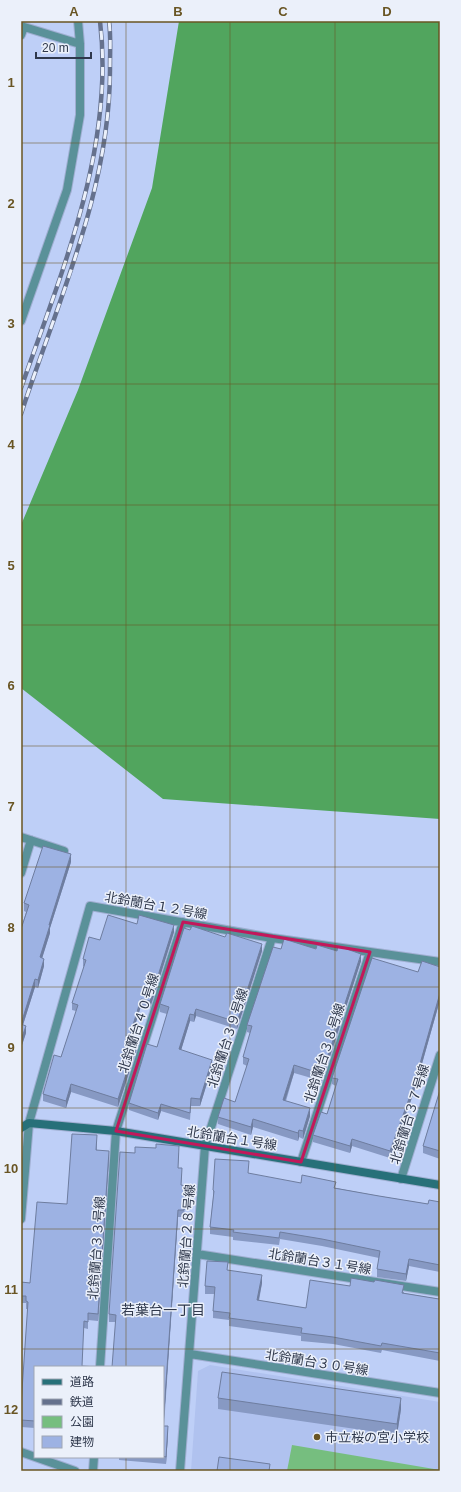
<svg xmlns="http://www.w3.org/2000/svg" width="461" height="1492" viewBox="0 0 461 1492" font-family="Helvetica,'Noto Sans JP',sans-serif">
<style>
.built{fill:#b0c2ef}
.green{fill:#76be7f}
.forest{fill:#51a55e}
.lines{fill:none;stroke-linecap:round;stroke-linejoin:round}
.street-casing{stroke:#9faed1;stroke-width:10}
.secondary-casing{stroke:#9faed1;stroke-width:10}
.street{stroke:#5a9199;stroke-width:8}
.secondary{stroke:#277079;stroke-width:8}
.rail-casing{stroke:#65718d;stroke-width:4.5}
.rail{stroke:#ebf0fa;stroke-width:3;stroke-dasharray:9;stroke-linecap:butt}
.wall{fill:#8799c3}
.shaded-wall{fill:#6e7d9f}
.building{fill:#9db2e3;stroke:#6e7d9f}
.marked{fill:none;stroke:#c2185b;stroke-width:3;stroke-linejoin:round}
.grid{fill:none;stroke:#695523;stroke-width:1;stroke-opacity:0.55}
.poi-dot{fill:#695523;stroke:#ebf0fa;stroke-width:1.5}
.labels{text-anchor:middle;stroke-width:3;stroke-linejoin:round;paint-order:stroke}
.street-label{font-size:13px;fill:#2f384c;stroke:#ebf0fa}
.poi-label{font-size:13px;fill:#2f384c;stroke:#ebf0fa;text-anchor:start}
.neighbourhood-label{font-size:14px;fill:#2f384c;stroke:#ebf0fa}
.neatline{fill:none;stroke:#695523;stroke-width:1.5}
.grid-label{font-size:13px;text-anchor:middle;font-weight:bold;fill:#695523}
</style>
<rect width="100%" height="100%" fill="#becff7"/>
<!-- built -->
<path class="built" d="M 210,1365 L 440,1402 L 440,1471 L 191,1471 L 198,1371 Z"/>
<!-- green -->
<path class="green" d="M 292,1445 L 440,1470 L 440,1471 L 287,1471 Z"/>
<!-- forest -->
<path class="forest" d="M 179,21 L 440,21 L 440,819 L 163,799 L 21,688 L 21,525 L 78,390 L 152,188 Z"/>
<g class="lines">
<defs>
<path id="street" d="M 21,26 L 80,44
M 21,35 L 24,27
M 21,321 L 67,190 L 80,115 L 80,44 L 78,21
M 21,837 L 64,851
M 21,873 L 31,840
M 301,1162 L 370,952
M 401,1179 L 440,1055
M 21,1219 L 29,1123 L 90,906 L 272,938 L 440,962
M 197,1254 L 440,1292
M 190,1354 L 440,1393
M 100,1367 L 116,1131 L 183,922
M 21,1452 L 75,1471
M 93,1471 L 94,1457
M 180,1471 L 205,1146 L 272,938"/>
<path id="secondary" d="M 21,1128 L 29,1123 L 116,1131 L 440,1185"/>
</defs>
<!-- street casing -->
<use href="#street" class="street-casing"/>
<!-- secondary casing -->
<use href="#secondary" class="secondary-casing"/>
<!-- street -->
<use href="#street" class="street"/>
<!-- secondary -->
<use href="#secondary" class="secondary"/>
<defs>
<path id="rail" d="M 21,388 C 62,271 115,147 100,21
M 21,414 C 58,300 111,188 110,66 C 110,51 111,36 109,21"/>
</defs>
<!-- rail casing -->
<use href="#rail" class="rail-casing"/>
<!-- rail -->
<use href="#rail" class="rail"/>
</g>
<!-- wall -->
<path class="wall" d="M 71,862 L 50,928 L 50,933 L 42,958 L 44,966 L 38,988 L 35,987 L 23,1025 L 26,1033 L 21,1048 L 21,929 L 26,912 L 24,911 L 24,903 Z
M 137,924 L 174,932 L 150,1008 L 141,1006 L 131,1038 L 137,1048 L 118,1107 L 71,1092 L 66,1108 L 43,1101 L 43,1094 L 61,1057 L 76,1011 L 72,1010 L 72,1003 L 84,967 L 83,966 L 83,959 L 100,940 Z
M 281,949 L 316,949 L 361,961 L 322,1081 L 294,1073 L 286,1101 L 310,1116 L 303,1139 L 299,1137 L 298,1141 L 253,1127 L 251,1135 L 218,1124 L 218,1117 L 235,1102 L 247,1066 L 243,1064 L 243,1057 L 250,1033 L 247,1032 L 247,1025 Z
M 262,951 L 237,1029 L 196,1016 L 194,1022 L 190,1021 L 181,1050 L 212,1067 L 200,1106 L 191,1106 L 190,1120 L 161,1111 L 158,1120 L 129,1110 L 129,1103 L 157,1047 L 167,1014 L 160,1012 L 160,1004 Z
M 440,967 L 440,1000 L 414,1092 L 390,1158 L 352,1146 L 350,1153 L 313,1142 L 313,1135 L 327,1114 L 336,1086 L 332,1084 L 332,1078 L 418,972 Z
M 440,1090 L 440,1159 L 423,1153 L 423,1146 Z
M 97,1142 L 97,1150 L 109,1158 L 98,1321 L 88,1320 L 88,1329 L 84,1328 L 35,1367 L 35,1428 L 21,1427 L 21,1405 L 28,1309 L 26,1309 L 26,1303 L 21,1303 L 21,1282 L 30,1283 L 67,1204 Z
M 135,1153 L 179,1153 L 178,1168 L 182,1175 L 181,1185 L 186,1193 L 184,1217 L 178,1217 L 164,1426 L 168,1433 L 166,1464 L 119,1460 L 119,1457 L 163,1457 L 163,1367 L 115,1322 L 109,1322 L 109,1314 Z
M 301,1183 L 336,1188 L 379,1196 L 428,1204 L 440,1202 L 440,1272 L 409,1266 L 406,1281 L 377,1277 L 377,1269 L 379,1258 L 322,1246 L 280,1239 L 279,1245 L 233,1240 L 233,1237 L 210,1234 L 210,1227 L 213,1198 L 213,1190 Z
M 228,1270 L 262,1283 L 259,1301 L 306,1308 L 350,1286 L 404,1292 L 404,1293 L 439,1299 L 440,1292 L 440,1361 L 382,1350 L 381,1353 L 333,1344 L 301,1341 L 301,1336 L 229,1326 L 229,1320 L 213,1318 L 213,1311 L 215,1294 L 205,1294 L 205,1286 Z
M 218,1398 L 401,1409 L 397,1435 L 218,1409 Z"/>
<!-- shaded-wall -->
<path class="shaded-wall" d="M 71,854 L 71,862 L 50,928 L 50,933 L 40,965 L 40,957 L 49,925 Z
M 174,925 L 174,932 L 150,1008 L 150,1001 Z
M 262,944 L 262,951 L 237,1029 L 237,1022 Z
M 361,954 L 361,961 L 322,1081 L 322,1074 Z
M 44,959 L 44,966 L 38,988 L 38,980 Z
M 35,979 L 35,987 L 21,1031 L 21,1024 Z
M 440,993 L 440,1000 L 414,1092 L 390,1158 L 390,1151 Z
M 141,999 L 141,1006 L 129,1045 L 129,1038 Z
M 196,1009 L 196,1016 L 194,1022 L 194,1015 Z
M 190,1014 L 190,1021 L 179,1057 L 179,1049 Z
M 26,1026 L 26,1033 L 21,1048 L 21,1040 Z
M 137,1040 L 137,1048 L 118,1107 L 118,1099 Z
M 212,1060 L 212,1067 L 200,1106 L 200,1099 Z
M 294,1065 L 294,1073 L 283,1107 L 283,1100 Z
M 71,1084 L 71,1092 L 66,1108 L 66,1101 Z
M 161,1104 L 161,1111 L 158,1120 L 158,1113 Z
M 310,1108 L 310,1116 L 303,1139 L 303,1131 Z
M 253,1119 L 253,1127 L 251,1135 L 251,1127 Z
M 299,1130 L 299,1137 L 298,1141 L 298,1133 Z
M 352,1139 L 352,1146 L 350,1153 L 350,1146 Z
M 109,1151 L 109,1158 L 98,1321 L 98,1314 Z
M 178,1210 L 178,1217 L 163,1433 L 163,1426 Z
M 409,1259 L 409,1266 L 406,1281 L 406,1274 Z
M 262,1275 L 262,1283 L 257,1308 L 257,1300 Z
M 401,1398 L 401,1409 L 397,1435 L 397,1424 Z
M 168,1426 L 168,1433 L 166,1464 L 166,1457 Z"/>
<!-- building -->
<path class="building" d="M 43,846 L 71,854 L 49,925 L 50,925 L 40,957 L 44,959 L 38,980 L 35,979 L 21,1024 L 26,1026 L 21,1040 L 21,929 L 29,905 L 24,903 Z
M 108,915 L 137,924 L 139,915 L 174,925 L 150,1001 L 141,999 L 129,1038 L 137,1040 L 118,1099 L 71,1084 L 66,1101 L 43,1094 L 54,1055 L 61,1057 L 78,1005 L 72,1003 L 86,960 L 83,959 L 89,937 L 100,940 Z
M 192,926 L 225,937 L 227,933 L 262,944 L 237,1022 L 196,1009 L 194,1015 L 190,1014 L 179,1049 L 212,1060 L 200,1099 L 191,1098 L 190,1113 L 161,1104 L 158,1113 L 129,1103 L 147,1044 L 157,1047 L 169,1007 L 160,1004 L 184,928 L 190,930 Z
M 284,939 L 316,949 L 317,945 L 337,951 L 338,946 L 361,954 L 322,1074 L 294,1065 L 283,1100 L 310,1108 L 303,1131 L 299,1130 L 298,1133 L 253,1119 L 251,1127 L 218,1117 L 224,1098 L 235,1102 L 249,1059 L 243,1057 L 252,1026 L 247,1025 L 273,947 L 281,949 Z
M 372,958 L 418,972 L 422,961 L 440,967 L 440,993 L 414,1085 L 390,1151 L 352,1139 L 350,1146 L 313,1135 L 321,1112 L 327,1114 L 338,1079 L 332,1078 Z
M 440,1090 L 440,1151 L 423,1146 Z
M 72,1134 L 97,1135 L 96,1150 L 109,1151 L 98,1314 L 88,1313 L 88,1322 L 84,1321 L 82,1366 L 98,1367 L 35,1367 L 35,1421 L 21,1420 L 21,1405 L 28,1302 L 26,1301 L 26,1296 L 21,1296 L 21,1282 L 30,1283 L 37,1202 L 67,1204 Z
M 156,1144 L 179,1146 L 178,1168 L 182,1168 L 181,1185 L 186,1186 L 184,1210 L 178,1210 L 163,1426 L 168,1426 L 166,1457 L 163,1456 L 163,1367 L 112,1367 L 116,1315 L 109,1314 L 120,1152 L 135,1153 L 135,1147 L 156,1148 Z
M 215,1159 L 249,1161 L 248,1173 L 301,1183 L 302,1175 L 336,1182 L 334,1188 L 379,1196 L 428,1204 L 429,1200 L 440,1202 L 440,1265 L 409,1259 L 406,1274 L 377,1269 L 380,1251 L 322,1239 L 280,1232 L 279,1238 L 233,1232 L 234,1230 L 210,1227 L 214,1191 L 213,1190 Z
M 207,1261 L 228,1262 L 227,1270 L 262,1275 L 257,1300 L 306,1308 L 310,1280 L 350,1286 L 351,1278 L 374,1282 L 375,1280 L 404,1285 L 402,1293 L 439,1299 L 440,1292 L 440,1353 L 382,1343 L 381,1346 L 333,1337 L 301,1333 L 302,1328 L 229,1318 L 230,1313 L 213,1311 L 215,1287 L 205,1286 Z
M 222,1372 L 401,1398 L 397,1424 L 218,1398 Z
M 219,1457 L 270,1464 L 269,1471 L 217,1471 Z"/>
<!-- marked area -->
<path class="marked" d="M 183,922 L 370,952 L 301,1162 L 116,1131 Z"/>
<!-- grid -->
<path class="grid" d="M 126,21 L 126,1367M 230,21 L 230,1471M 335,21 L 335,1471M 21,143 L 440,143M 21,263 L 440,263M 21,384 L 440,384M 21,505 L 440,505M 21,625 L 440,625M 21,746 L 440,746M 21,867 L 440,867M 21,987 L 440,987M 21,1108 L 440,1108M 21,1229 L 440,1229M 21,1349 L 440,1349M 126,1457 L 126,1471"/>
<!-- markers -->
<circle class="poi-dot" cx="317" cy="1437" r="4"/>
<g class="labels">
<!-- street labels -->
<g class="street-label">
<text transform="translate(156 905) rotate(10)" y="5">北鈴蘭台１２号線</text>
<text transform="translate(138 1023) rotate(-72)" y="5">北鈴蘭台４０号線</text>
<text transform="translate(227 1038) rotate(-72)" y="5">北鈴蘭台３９号線</text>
<text transform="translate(324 1053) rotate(-72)" y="5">北鈴蘭台３８号線</text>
<text transform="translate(409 1114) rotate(-73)" y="5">北鈴蘭台３７号線</text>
<text transform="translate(232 1138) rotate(9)" y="5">北鈴蘭台１号線</text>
<text transform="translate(186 1236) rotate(-86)" y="5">北鈴蘭台２８号線</text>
<text transform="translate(96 1248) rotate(-86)" y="5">北鈴蘭台３３号線</text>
<text transform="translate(320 1261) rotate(9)" y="5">北鈴蘭台３１号線</text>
<text transform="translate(317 1362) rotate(9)" y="5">北鈴蘭台３０号線</text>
</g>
<!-- poi labels -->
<g class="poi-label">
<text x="325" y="1442">市立桜の宮小学校</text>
</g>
<!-- neighbourhood labels -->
<g class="neighbourhood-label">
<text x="163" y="1315">若葉台一丁目</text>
</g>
</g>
<!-- border -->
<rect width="461" height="1492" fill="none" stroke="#ebf0fa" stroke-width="44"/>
<!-- legend -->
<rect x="34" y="1366" width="130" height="92" fill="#ebf0fa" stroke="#a0a6b4"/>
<rect x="42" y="1379" width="20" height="6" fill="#277079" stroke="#a0a6b4"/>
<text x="70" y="1386" font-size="12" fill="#2f384c">道路</text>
<rect x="42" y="1399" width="20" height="6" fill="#65718d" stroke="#a0a6b4"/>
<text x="70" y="1406" font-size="12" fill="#2f384c">鉄道</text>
<rect x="42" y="1416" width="20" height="12" fill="#76be7f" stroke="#a0a6b4"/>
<text x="70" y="1426" font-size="12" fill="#2f384c">公園</text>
<rect x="42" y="1436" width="20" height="12" fill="#9db2e3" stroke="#a0a6b4"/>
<text x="70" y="1446" font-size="12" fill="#2f384c">建物</text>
<!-- scale -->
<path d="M36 52v6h55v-6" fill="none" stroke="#2f384c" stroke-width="2"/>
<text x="42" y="52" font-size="12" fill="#2f384c" stroke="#ebf0fa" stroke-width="3" paint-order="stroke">20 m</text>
<rect x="22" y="22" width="417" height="1448" class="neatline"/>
<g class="grid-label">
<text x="74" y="16">A</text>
<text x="178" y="16">B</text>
<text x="283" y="16">C</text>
<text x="387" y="16">D</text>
<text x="11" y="87">1</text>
<text x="11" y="208">2</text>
<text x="11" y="328">3</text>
<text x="11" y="449">4</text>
<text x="11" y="570">5</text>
<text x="11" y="690">6</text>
<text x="11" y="811">7</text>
<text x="11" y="932">8</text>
<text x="11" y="1052">9</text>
<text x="11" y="1173">10</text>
<text x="11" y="1294">11</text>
<text x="11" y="1414">12</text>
</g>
</svg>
